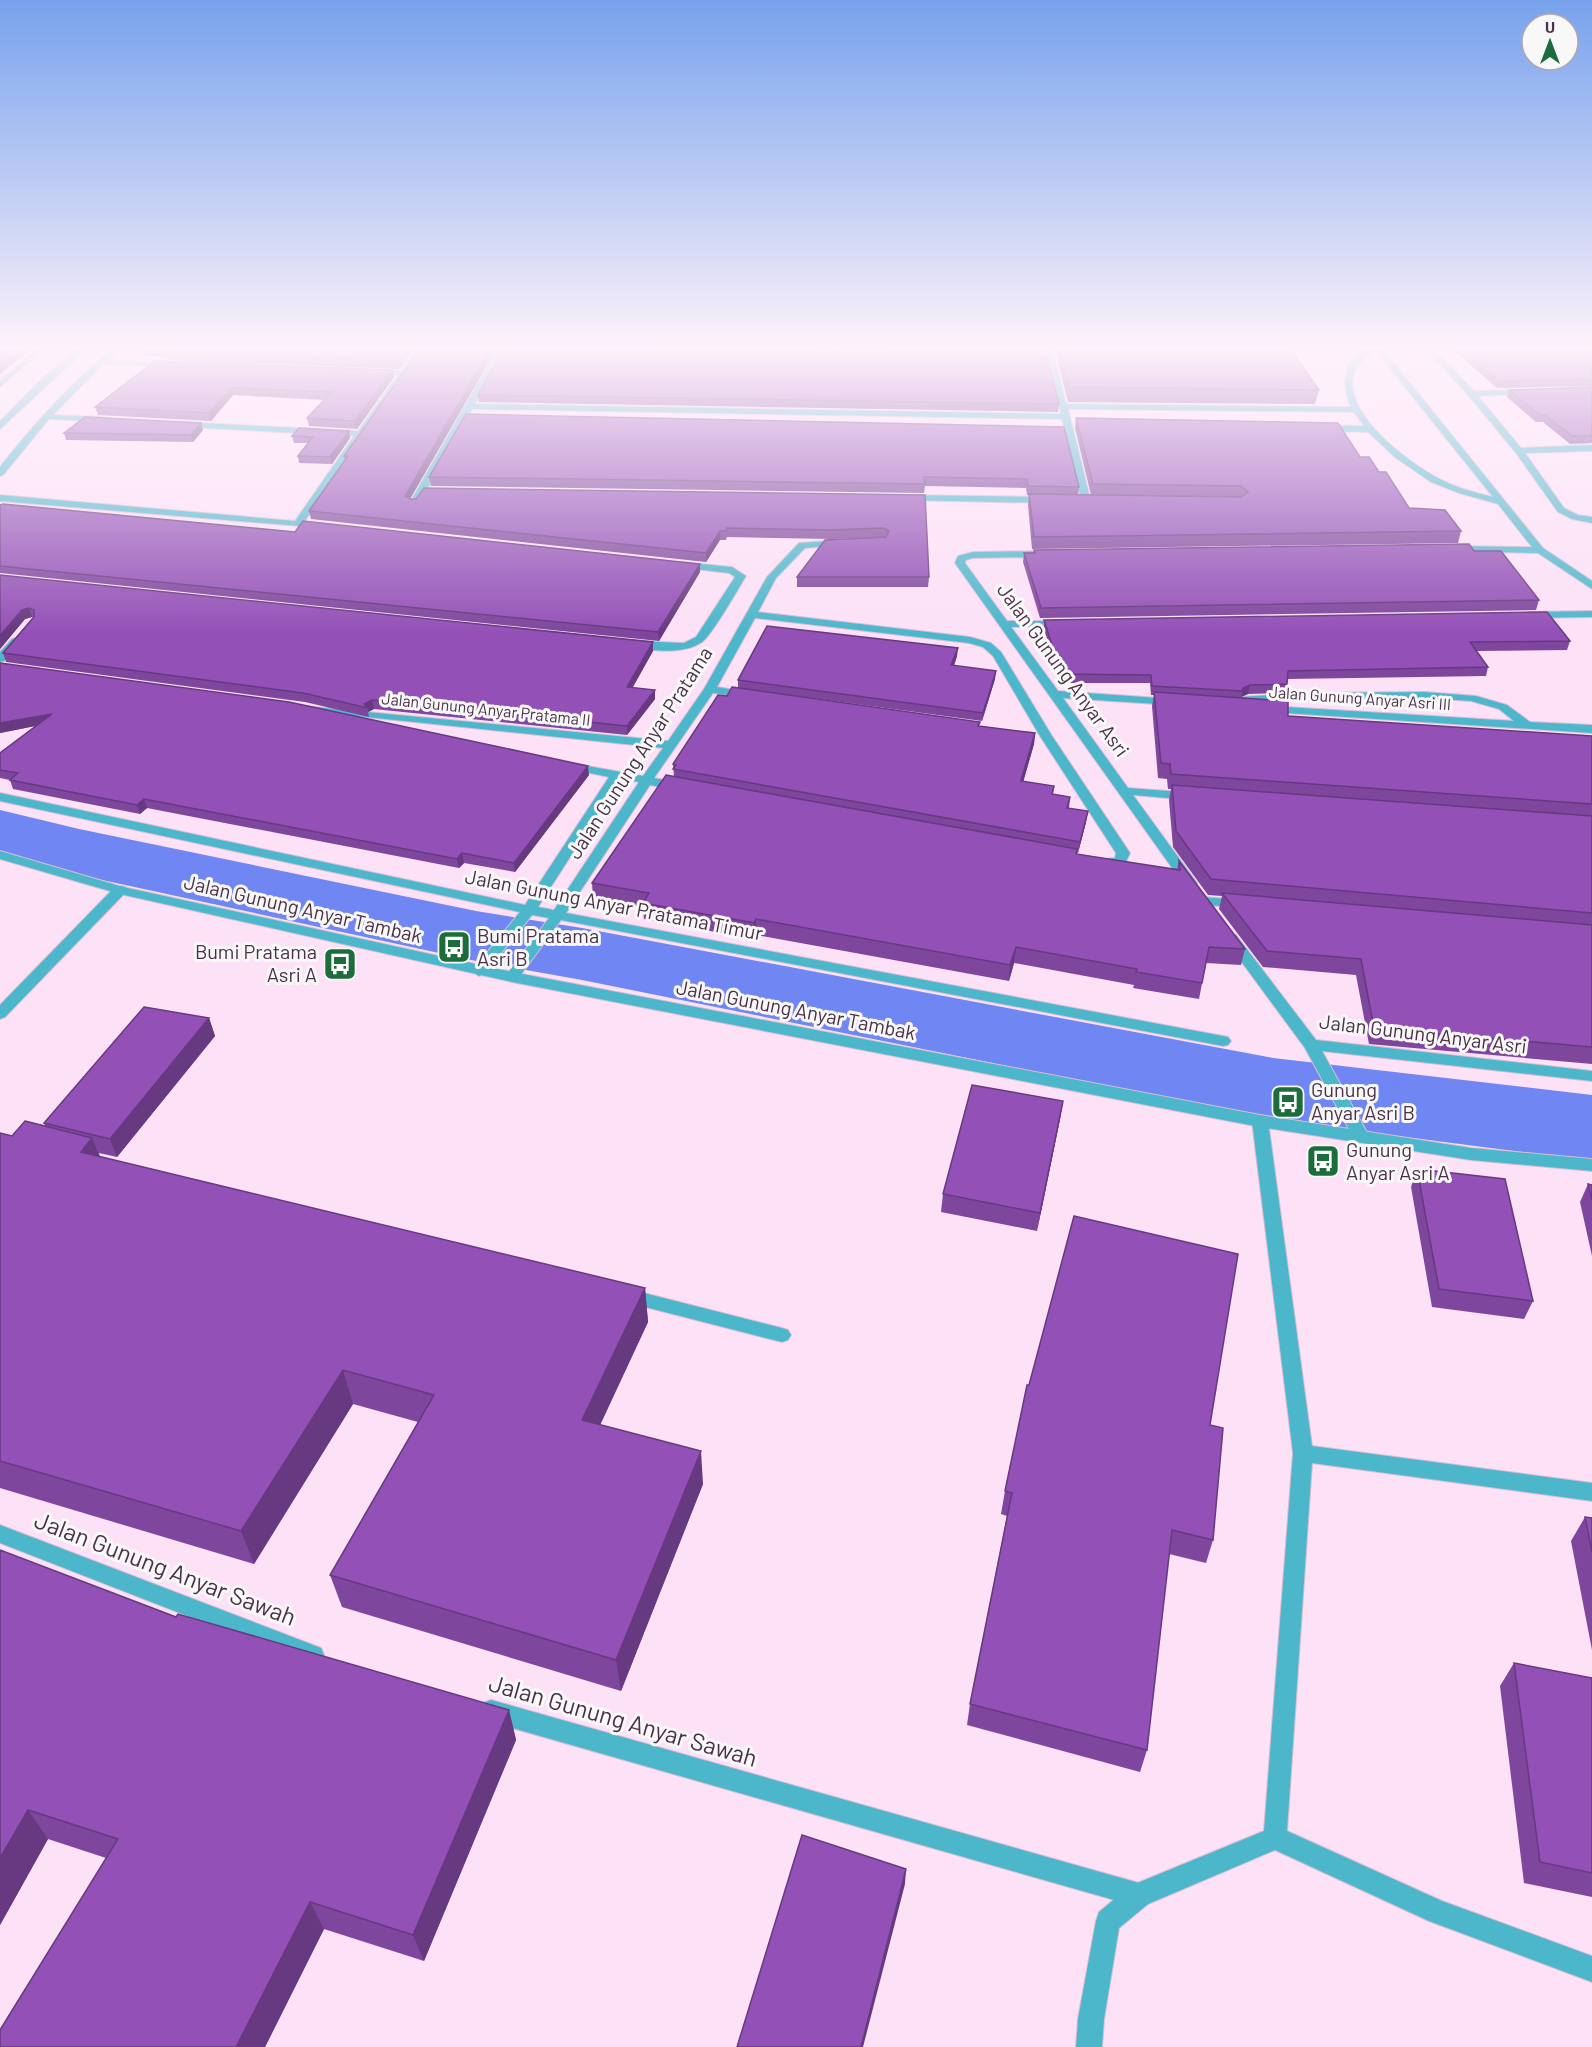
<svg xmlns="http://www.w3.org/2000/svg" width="1592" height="2047" viewBox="0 0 1592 2047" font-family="Barlow,sans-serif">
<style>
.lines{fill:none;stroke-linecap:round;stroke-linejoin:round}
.river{fill:#6f86f3;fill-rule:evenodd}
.service-casing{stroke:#d9bed4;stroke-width:2}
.minor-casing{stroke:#d9bed4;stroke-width:2}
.tertiary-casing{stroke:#d9bed4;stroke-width:2}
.service{fill:#4cb6cb;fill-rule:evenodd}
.minor{fill:#4cb6cb;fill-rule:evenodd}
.tertiary{fill:#4cb6cb;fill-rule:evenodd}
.wall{fill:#7e469d}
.shaded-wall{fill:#673980}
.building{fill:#9351b7;stroke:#673980;stroke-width:1.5}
.labels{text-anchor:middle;stroke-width:6;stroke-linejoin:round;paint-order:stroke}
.far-street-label{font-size:16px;fill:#4b3047;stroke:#f8f8f8}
.street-label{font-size:20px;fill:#4b3047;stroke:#f8f8f8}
.poi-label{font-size:20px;fill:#4b3047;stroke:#f8f8f8;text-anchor:start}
.near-street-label{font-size:24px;fill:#4b3047;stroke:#f8f8f8}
</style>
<rect width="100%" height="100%" fill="#fce1f7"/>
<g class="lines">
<!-- river -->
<path class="river" d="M 0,810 L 79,829 L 476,911 L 582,928 L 1273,1058 L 1592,1095 L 1592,1161 L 1273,1120 L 582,980 L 476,961 L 79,875 L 0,855 Z"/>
<defs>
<path id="service" d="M 120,886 L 125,887 L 127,890 L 125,893 L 5,1017 L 0,1019 L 0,1005 L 115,887 Z
M 628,1289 L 782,1328 L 788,1330 L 791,1335 L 788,1340 L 782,1342 L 622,1301 L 619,1296 L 622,1291 Z
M 0,1525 L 321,1648 L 324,1655 L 321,1662 L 313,1665 L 0,1543 Z
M 491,1700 L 1139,1883 L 1148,1886 L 1151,1895 L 1148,1904 L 1139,1907 L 491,1722 L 483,1719 L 480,1711 L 483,1703 Z"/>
<path id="minor" d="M 39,346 L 47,346 L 0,387 L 0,381 Z
M 81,346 L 90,346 L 0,429 L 0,421 L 44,377 Z
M 115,346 L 123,346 L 108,360 L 171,363 L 175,365 L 171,367 L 103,364 L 53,415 L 103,417 L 106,418 L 106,422 L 49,419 L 3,475 L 0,476 L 0,467 C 34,423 73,382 115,346 Z
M 418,346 L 426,346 L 304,522 L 323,524 L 323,528 L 0,501 L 0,495 L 295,521 L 354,436 L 184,427 L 181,426 L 181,422 L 358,431 L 398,375 L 375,374 L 372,374 L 372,370 L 401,371 Z
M 499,346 L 507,346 L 475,404 L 1061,414 L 1048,362 L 1028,361 L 1024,359 L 1028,357 L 1047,357 L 1044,346 L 1052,346 L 1066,404 L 1351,407 C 1339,381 1345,346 1380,346 L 1543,548 L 1592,581 L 1592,589 L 1538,553 L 1450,551 L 1450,547 L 1453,546 L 1532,547 L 1498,504 L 1459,493 L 1431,482 L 1396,458 L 1368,432 L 1322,431 L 1318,428 L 1322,425 L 1364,426 L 1354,412 L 1068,409 L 1090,498 L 1101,498 L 1106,501 C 1100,505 1087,505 1081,501 L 1062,419 L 472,409 L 419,504 L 411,506 L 409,504 ZM 1376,351 L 1493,497 C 1473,492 1454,487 1436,477 C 1399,457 1310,387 1376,351 Z
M 1423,346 L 1431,346 L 1474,391 L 1532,390 L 1533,392 L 1529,394 L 1478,396 L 1521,448 L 1592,445 L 1592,451 L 1525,453 L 1564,508 L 1578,515 L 1592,517 L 1592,523 L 1572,519 L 1558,512 L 1516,453 L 1469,396 Z
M 906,495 L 1047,497 L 1052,500 L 1047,503 L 903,500 L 903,496 Z
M 841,540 L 844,541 L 844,545 L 805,548 L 776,578 L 758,612 L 970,637 L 991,643 L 1001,652 L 1052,736 L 1130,853 L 1125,864 L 1100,867 L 1093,863 L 1095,860 L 1115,858 L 1116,853 L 1040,736 L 993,656 L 983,647 L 969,643 L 755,618 L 717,687 L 749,692 L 755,695 L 749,698 L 713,693 L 654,778 L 685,784 L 687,787 L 681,791 L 650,785 L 566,913 L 1223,1036 L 1228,1037 L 1231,1041 L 1228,1045 L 1223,1046 L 561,920 L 517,980 L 507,980 L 505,977 L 507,974 L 549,918 L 532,915 L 484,974 L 479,976 L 472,971 L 520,912 L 0,801 L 0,793 L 525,905 L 609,777 L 565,768 L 565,762 L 643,776 L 663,748 L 299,710 L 295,709 L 295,705 L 668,741 L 704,689 L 767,577 L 799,543 ZM 620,779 L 639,782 L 554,910 L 538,907 Z
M 973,552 L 1043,551 L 1048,554 L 1043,557 L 973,558 L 966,560 L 965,563 L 1007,621 L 1068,621 L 1068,625 L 1064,626 L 1011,627 L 1058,691 L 1173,699 L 1179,702 L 1173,705 L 1063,698 L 1128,788 L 1195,793 L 1197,796 L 1191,800 L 1133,795 L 1197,883 L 1195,886 L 1185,886 L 955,563 L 958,556 Z
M 681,562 L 732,567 L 746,576 C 738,589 712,635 702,642 C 684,655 650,651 629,646 L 628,644 L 633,641 L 684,643 L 696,637 L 735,577 L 729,573 L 677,567 L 676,565 Z
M 1592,611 L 1592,617 L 1529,618 L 1524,615 L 1529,612 Z
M 16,638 L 21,641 L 4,661 L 0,662 L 0,652 L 12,639 Z
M 1425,692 L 1476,696 L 1507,705 L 1530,722 L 1592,725 L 1592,733 L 1269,712 L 1263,709 L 1269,706 L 1514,721 L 1499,709 L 1471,701 L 1425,698 L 1302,699 L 1239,703 L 1233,700 L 1239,697 L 1302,693 Z
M 1203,897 L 1239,900 L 1246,904 L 1239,908 L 1198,904 L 1196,901 Z
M 1231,934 L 1236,935 L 1316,1040 L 1592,1071 L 1592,1081 L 1322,1051 L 1370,1138 L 1368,1142 L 1356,1142 L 1305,1048 L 1224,938 Z
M 1260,1115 L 1266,1117 L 1268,1121 L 1312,1446 L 1592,1483 L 1592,1501 L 1312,1463 L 1287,1831 L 1442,1901 L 1592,1956 L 1592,1982 L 1429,1921 L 1275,1850 L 1148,1904 L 1119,1928 L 1104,2019 L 1102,2047 L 1076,2047 L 1078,2019 L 1096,1921 L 1099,1912 L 1130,1886 L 1264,1831 L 1293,1453 L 1252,1121 L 1254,1117 Z"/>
<path id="tertiary" d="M 0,851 L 123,887 L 512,972 L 1260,1115 L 1471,1148 L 1592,1159 L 1592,1171 L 1471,1160 L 1260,1127 L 512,982 L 120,894 L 0,859 Z"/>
</defs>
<!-- service casing -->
<use href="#service" class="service-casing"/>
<!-- minor casing -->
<use href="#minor" class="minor-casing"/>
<!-- tertiary casing -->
<use href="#tertiary" class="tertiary-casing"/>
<!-- service -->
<use href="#service" class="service"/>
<!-- minor -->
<use href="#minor" class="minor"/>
<!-- tertiary -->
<use href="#tertiary" class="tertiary"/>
</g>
<!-- wall -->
<path class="wall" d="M 145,346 L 415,346 L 400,369 L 168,360 L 167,357 L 144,356 L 142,348 Z
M 498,346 L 410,499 L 925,495 L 929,577 L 928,587 L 797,587 L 797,577 L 884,537 L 832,539 L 727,537 L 726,540 L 720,540 L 706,562 L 311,519 L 309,511 L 345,460 L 344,456 Z
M 674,346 L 1023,346 L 1045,348 L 1044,356 Z
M 1057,346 L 1288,346 L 1319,390 L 1315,404 L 1068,402 L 1056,354 Z
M 1448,346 L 1592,346 L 1592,386 L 1497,388 Z
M 155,361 L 393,370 L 394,377 L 357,429 L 309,426 L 307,418 L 325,400 L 233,395 L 211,421 L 98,415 L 95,407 Z
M 1592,387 L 1592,443 L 1570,444 L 1543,422 L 1536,422 L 1507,397 L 1509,390 Z
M 478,395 L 1059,404 L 1058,412 L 479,402 Z
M 1076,418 L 1360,457 L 1379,472 L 1409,508 L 1461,531 L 1458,543 L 1032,549 L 1028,505 L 1029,495 L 1027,495 L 1026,488 L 925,486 L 924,493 L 431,486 L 429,477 L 1064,427 L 1079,487 L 1078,494 L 1091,495 L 1075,428 Z
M 203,430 L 193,442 L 66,440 L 64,433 Z
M 349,431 L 350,438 L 332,464 L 299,463 L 298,456 L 308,443 L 294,443 L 292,436 Z
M 0,505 L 700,572 L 659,641 L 0,573 Z
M 1034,550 L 1474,551 L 1539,600 L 1536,610 L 1040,618 L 1023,562 L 1024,553 L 1034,553 Z
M 0,575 L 653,651 L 632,688 L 655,690 L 655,699 L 627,735 L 374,709 L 368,712 L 369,717 L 305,702 L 6,662 L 3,653 L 33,617 L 32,617 L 25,619 L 0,649 Z
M 1044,620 L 1570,641 L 1567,650 L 1476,651 L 1488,667 L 1486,676 L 1287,679 L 1285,693 L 1248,694 L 1241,697 L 1288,716 L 1592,736 L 1592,1064 L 1369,1044 L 1356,975 L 1263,967 L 1219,909 L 1222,896 L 1208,895 L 1173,847 L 1169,800 L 1171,789 L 1168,789 L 1167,779 L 1158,778 L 1152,706 L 1154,695 L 1151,695 L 1150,683 L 1060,683 L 1044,629 Z
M 957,656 L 954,666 L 995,679 L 982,721 L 738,688 L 738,680 Z
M 0,663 L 589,775 L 515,872 L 464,863 L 459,868 L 147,808 L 140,814 L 13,789 L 10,780 L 0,778 L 0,753 L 35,726 L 0,733 Z
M 980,722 L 979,726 L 1035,733 L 1034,744 L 1023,782 L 1054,786 L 1053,794 L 1070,797 L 1069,808 L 1086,822 L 1078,853 L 1077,853 L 1077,854 L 1177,870 L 1179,861 L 1245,949 L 1241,965 L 1206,963 L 1199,999 L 1133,988 L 1134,985 L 1014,963 L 1009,981 L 756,935 L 754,939 L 644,919 L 643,907 L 593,899 L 592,883 L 674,777 L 673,764 Z
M 209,1018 L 215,1036 L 117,1157 L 99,1153 L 100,1157 L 645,1288 L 648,1322 L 600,1425 L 703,1484 L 621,1691 L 342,1607 L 330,1575 L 418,1422 L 353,1404 L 254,1564 L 0,1488 L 0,1133 L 12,1136 L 45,1126 L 44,1123 Z
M 1063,1101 L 1060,1119 L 1037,1231 L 941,1212 L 943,1194 Z
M 1417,1169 L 1533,1301 L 1524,1319 L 1432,1307 L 1411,1187 Z
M 1588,1184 L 1592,1185 L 1592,1256 L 1580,1202 Z
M 1210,1425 L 1213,1540 L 1206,1563 L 1169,1554 L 1147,1750 L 1140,1772 L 967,1725 L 970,1704 L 1007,1516 L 1001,1514 L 1005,1491 Z
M 1585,1517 L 1592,1518 L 1592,1650 L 1571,1541 Z
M 0,1550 L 176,1617 L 509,1710 L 516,1740 L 424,1961 L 324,1929 L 265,2047 L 0,2047 L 106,1858 L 48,1839 L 0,1925 Z
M 1514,1663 L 1592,1678 L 1592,1897 L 1524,1883 L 1500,1686 Z"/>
<!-- shaded-wall -->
<path class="shaded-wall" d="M 26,346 L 36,346 L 0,374 L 0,366 Z
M 409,346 L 415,346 L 400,369 L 399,361 Z
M 492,346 L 498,346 L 407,504 L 405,496 Z
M 393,370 L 394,377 L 357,429 L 355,421 Z
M 231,388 L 233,395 L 211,421 L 209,413 Z
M 201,423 L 203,430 L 193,442 L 191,435 Z
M 349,431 L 350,438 L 332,464 L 330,457 Z
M 720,531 L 720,540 L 706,562 L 706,553 Z
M 700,564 L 700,572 L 659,641 L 658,632 Z
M 29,608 L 32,617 L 25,619 L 0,649 L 0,636 L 22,610 Z
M 653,642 L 653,651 L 628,696 L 627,687 Z
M 958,648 L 957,656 L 951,673 L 951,665 Z
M 996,671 L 995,679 L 982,721 L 983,713 Z
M 1250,685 L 1248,694 L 1241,697 L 1243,688 Z
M 655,690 L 655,699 L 627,735 L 627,726 Z
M 372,700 L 374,709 L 368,712 L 368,708 L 364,704 Z
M 52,714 L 55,722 L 0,733 L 0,723 Z
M 1035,733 L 1034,744 L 1020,793 L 1021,781 Z
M 588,766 L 589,775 L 515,872 L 514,863 Z
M 144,799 L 147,808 L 140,814 L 137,805 Z
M 1088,811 L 1086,822 L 1078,853 L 1080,842 Z
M 462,853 L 464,863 L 459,868 L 457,859 Z
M 756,919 L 756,935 L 754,939 L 754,923 Z
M 1016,947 L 1014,963 L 1009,981 L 1010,965 Z
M 209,1018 L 215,1036 L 117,1157 L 110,1139 Z
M 1063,1101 L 1060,1119 L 1037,1231 L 1040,1213 Z
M 92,1138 L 106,1172 L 81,1152 Z
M 645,1288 L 648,1322 L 587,1453 L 582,1420 Z
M 343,1370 L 353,1404 L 254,1564 L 241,1531 Z
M 701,1451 L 703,1484 L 621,1691 L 616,1660 Z
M 509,1710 L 516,1740 L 424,1961 L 413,1935 Z
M 28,1810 L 48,1839 L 0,1925 L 0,1858 Z
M 906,1869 L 905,1884 L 863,2047 L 861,2047 Z
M 310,1902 L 324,1929 L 265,2047 L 236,2047 Z"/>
<!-- building -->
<path class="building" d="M 0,346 L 26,346 L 0,366 Z
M 145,346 L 409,346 L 399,361 L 166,352 L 170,349 L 142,348 Z
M 422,346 L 492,346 L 405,496 L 410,499 L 416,499 L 424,488 L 925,495 L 929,577 L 797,577 L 825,540 L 886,537 L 889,531 L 884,528 L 832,530 L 727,528 L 726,531 L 720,531 L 706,553 L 309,511 L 348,456 L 344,456 Z
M 505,346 L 603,346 L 1047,357 L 1059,404 L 478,395 Z
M 967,346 L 1044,346 L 1045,348 Z
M 1059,346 L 1288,346 L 1319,390 L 1069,387 Z
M 1458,346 L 1592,346 L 1592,379 L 1499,381 Z
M 155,361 L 393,370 L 355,421 L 307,418 L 332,392 L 231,388 L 209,413 L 95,407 Z
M 1592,387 L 1592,436 L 1572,436 L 1545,415 L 1539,415 L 1509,390 Z
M 466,414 L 1064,427 L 1079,487 L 1028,486 L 1027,479 L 924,477 L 925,484 L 429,477 Z
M 85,417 L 201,423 L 191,435 L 64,433 Z
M 1076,418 L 1338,423 L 1360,457 L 1369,457 L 1379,472 L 1386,472 L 1409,508 L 1445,510 L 1461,531 L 1034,537 L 1029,494 L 1241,497 L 1248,492 L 1241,486 L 1093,484 Z
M 299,428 L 349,431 L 330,457 L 298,456 L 313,437 L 292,436 Z
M 3,504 L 295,532 L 303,521 L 700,564 L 658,632 L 0,566 L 0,505 Z
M 1469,544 L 1474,551 L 1501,551 L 1539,600 L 1041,608 L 1024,553 L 1035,553 L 1034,550 Z
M 0,575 L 653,642 L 627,687 L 655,690 L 627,726 L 372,700 L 364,704 L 368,708 L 303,693 L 3,653 L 34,617 L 34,610 L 29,608 L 22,610 L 0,636 Z
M 1547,612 L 1570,641 L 1470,642 L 1488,667 L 1288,671 L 1287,684 L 1250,685 L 1243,688 L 1242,691 L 1152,686 L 1151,675 L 1061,674 L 1044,620 Z
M 767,626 L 958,648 L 951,665 L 996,671 L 983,713 L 738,680 Z
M 0,663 L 289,702 L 588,766 L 514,863 L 462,853 L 457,859 L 144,799 L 137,805 L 10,780 L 18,773 L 0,770 L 0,753 L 52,714 L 0,723 Z
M 732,687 L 980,722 L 978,726 L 1035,733 L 1021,781 L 1054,786 L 1052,794 L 1070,797 L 1067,808 L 1088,811 L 1080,842 L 673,769 L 676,765 L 673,764 L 718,695 L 727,696 Z
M 1154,692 L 1288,701 L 1288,716 L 1592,736 L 1592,804 L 1171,774 L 1170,764 L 1161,763 Z
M 666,775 L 1077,849 L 1076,854 L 1180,870 L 1179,861 L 1245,949 L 1209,947 L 1202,983 L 1136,972 L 1137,969 L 1016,947 L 1010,965 L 756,919 L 754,923 L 643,903 L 649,893 L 592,883 Z
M 1172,785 L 1592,816 L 1592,913 L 1211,879 L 1176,831 Z
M 1222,893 L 1592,925 L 1592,1047 L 1374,1028 L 1361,959 L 1267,951 Z
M 144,1007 L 209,1018 L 110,1139 L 44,1123 Z
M 972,1085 L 1063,1101 L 1040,1213 L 943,1194 Z
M 25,1121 L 92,1138 L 81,1152 L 645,1288 L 582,1420 L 701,1451 L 616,1660 L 330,1575 L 434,1395 L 343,1370 L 241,1531 L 0,1461 L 0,1133 L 12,1136 Z
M 1417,1169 L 1505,1179 L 1533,1301 L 1439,1289 Z
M 1588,1184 L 1592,1185 L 1592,1200 Z
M 1074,1216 L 1238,1254 L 1210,1425 L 1223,1428 L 1213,1540 L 1172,1530 L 1147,1750 L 970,1704 L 1012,1493 L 1005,1491 L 1027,1385 L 1029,1385 Z
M 1585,1517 L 1592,1518 L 1592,1552 Z
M 0,1550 L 176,1617 L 178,1614 L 509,1710 L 413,1935 L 310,1902 L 236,2047 L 0,2047 L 0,2030 L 118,1839 L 28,1810 L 0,1858 Z
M 1514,1663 L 1592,1678 L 1592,1873 L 1540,1862 Z
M 802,1835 L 906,1869 L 861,2047 L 737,2047 Z"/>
<!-- sky -->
<linearGradient id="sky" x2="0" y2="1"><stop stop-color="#77a2ec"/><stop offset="0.55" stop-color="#fef2fb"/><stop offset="1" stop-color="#fef2fb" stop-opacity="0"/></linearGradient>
<rect width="1592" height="633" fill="url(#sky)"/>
<!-- icons -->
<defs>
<symbol id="bus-square" viewBox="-11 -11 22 22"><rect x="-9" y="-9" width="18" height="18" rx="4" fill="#1d6c3c" stroke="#f8f8f8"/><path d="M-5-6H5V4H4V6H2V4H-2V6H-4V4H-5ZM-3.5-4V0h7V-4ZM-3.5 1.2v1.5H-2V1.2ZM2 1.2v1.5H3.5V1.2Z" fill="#fff"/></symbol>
</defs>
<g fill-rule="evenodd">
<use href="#bus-square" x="435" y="928" width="38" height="38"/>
<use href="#bus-square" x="321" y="945" width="38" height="38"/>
<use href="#bus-square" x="1269" y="1083" width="38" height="38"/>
<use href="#bus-square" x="1304" y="1142" width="38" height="38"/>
</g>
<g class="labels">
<!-- far-street labels -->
<g class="far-street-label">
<text transform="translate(1360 698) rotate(4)" y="6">Jalan Gunung Anyar Asri III</text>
<text transform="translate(486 709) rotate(6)" y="6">Jalan Gunung Anyar Pratama II</text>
</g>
<!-- street labels -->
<g class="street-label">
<text transform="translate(1063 670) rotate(54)" y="7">Jalan Gunung Anyar Asri</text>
<text transform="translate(640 753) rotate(-57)" y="7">Jalan Gunung Anyar Pratama</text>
<text transform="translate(614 905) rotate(11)" y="7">Jalan Gunung Anyar Pratama Timur</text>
<text transform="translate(303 909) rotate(13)" y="7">Jalan Gunung Anyar Tambak</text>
<text transform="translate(796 1010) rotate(11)" y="7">Jalan Gunung Anyar Tambak</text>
<text transform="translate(1423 1034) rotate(7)" y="7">Jalan Gunung Anyar Asri</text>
</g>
<!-- poi labels -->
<g class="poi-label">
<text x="477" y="943">Bumi Pratama<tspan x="477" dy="23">Asri B</tspan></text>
<text x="317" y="959" text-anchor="end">Bumi Pratama<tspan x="317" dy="23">Asri A</tspan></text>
<text x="1311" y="1097">Gunung<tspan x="1311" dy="23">Anyar Asri B</tspan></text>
<text x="1346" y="1157">Gunung<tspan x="1346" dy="23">Anyar Asri A</tspan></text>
</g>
<!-- near-street labels -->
<g class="near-street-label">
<text transform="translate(165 1569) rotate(21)" y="8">Jalan Gunung Anyar Sawah</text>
<text transform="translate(623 1721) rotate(16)" y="8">Jalan Gunung Anyar Sawah</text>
</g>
</g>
<!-- north arrow -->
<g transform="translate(1550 42)"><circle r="28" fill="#f8f8f8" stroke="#b3a8b1" stroke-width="1.5"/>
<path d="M0-4.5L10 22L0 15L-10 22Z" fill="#1d6c3c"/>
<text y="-9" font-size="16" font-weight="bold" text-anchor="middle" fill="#4b3047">U</text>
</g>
</svg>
